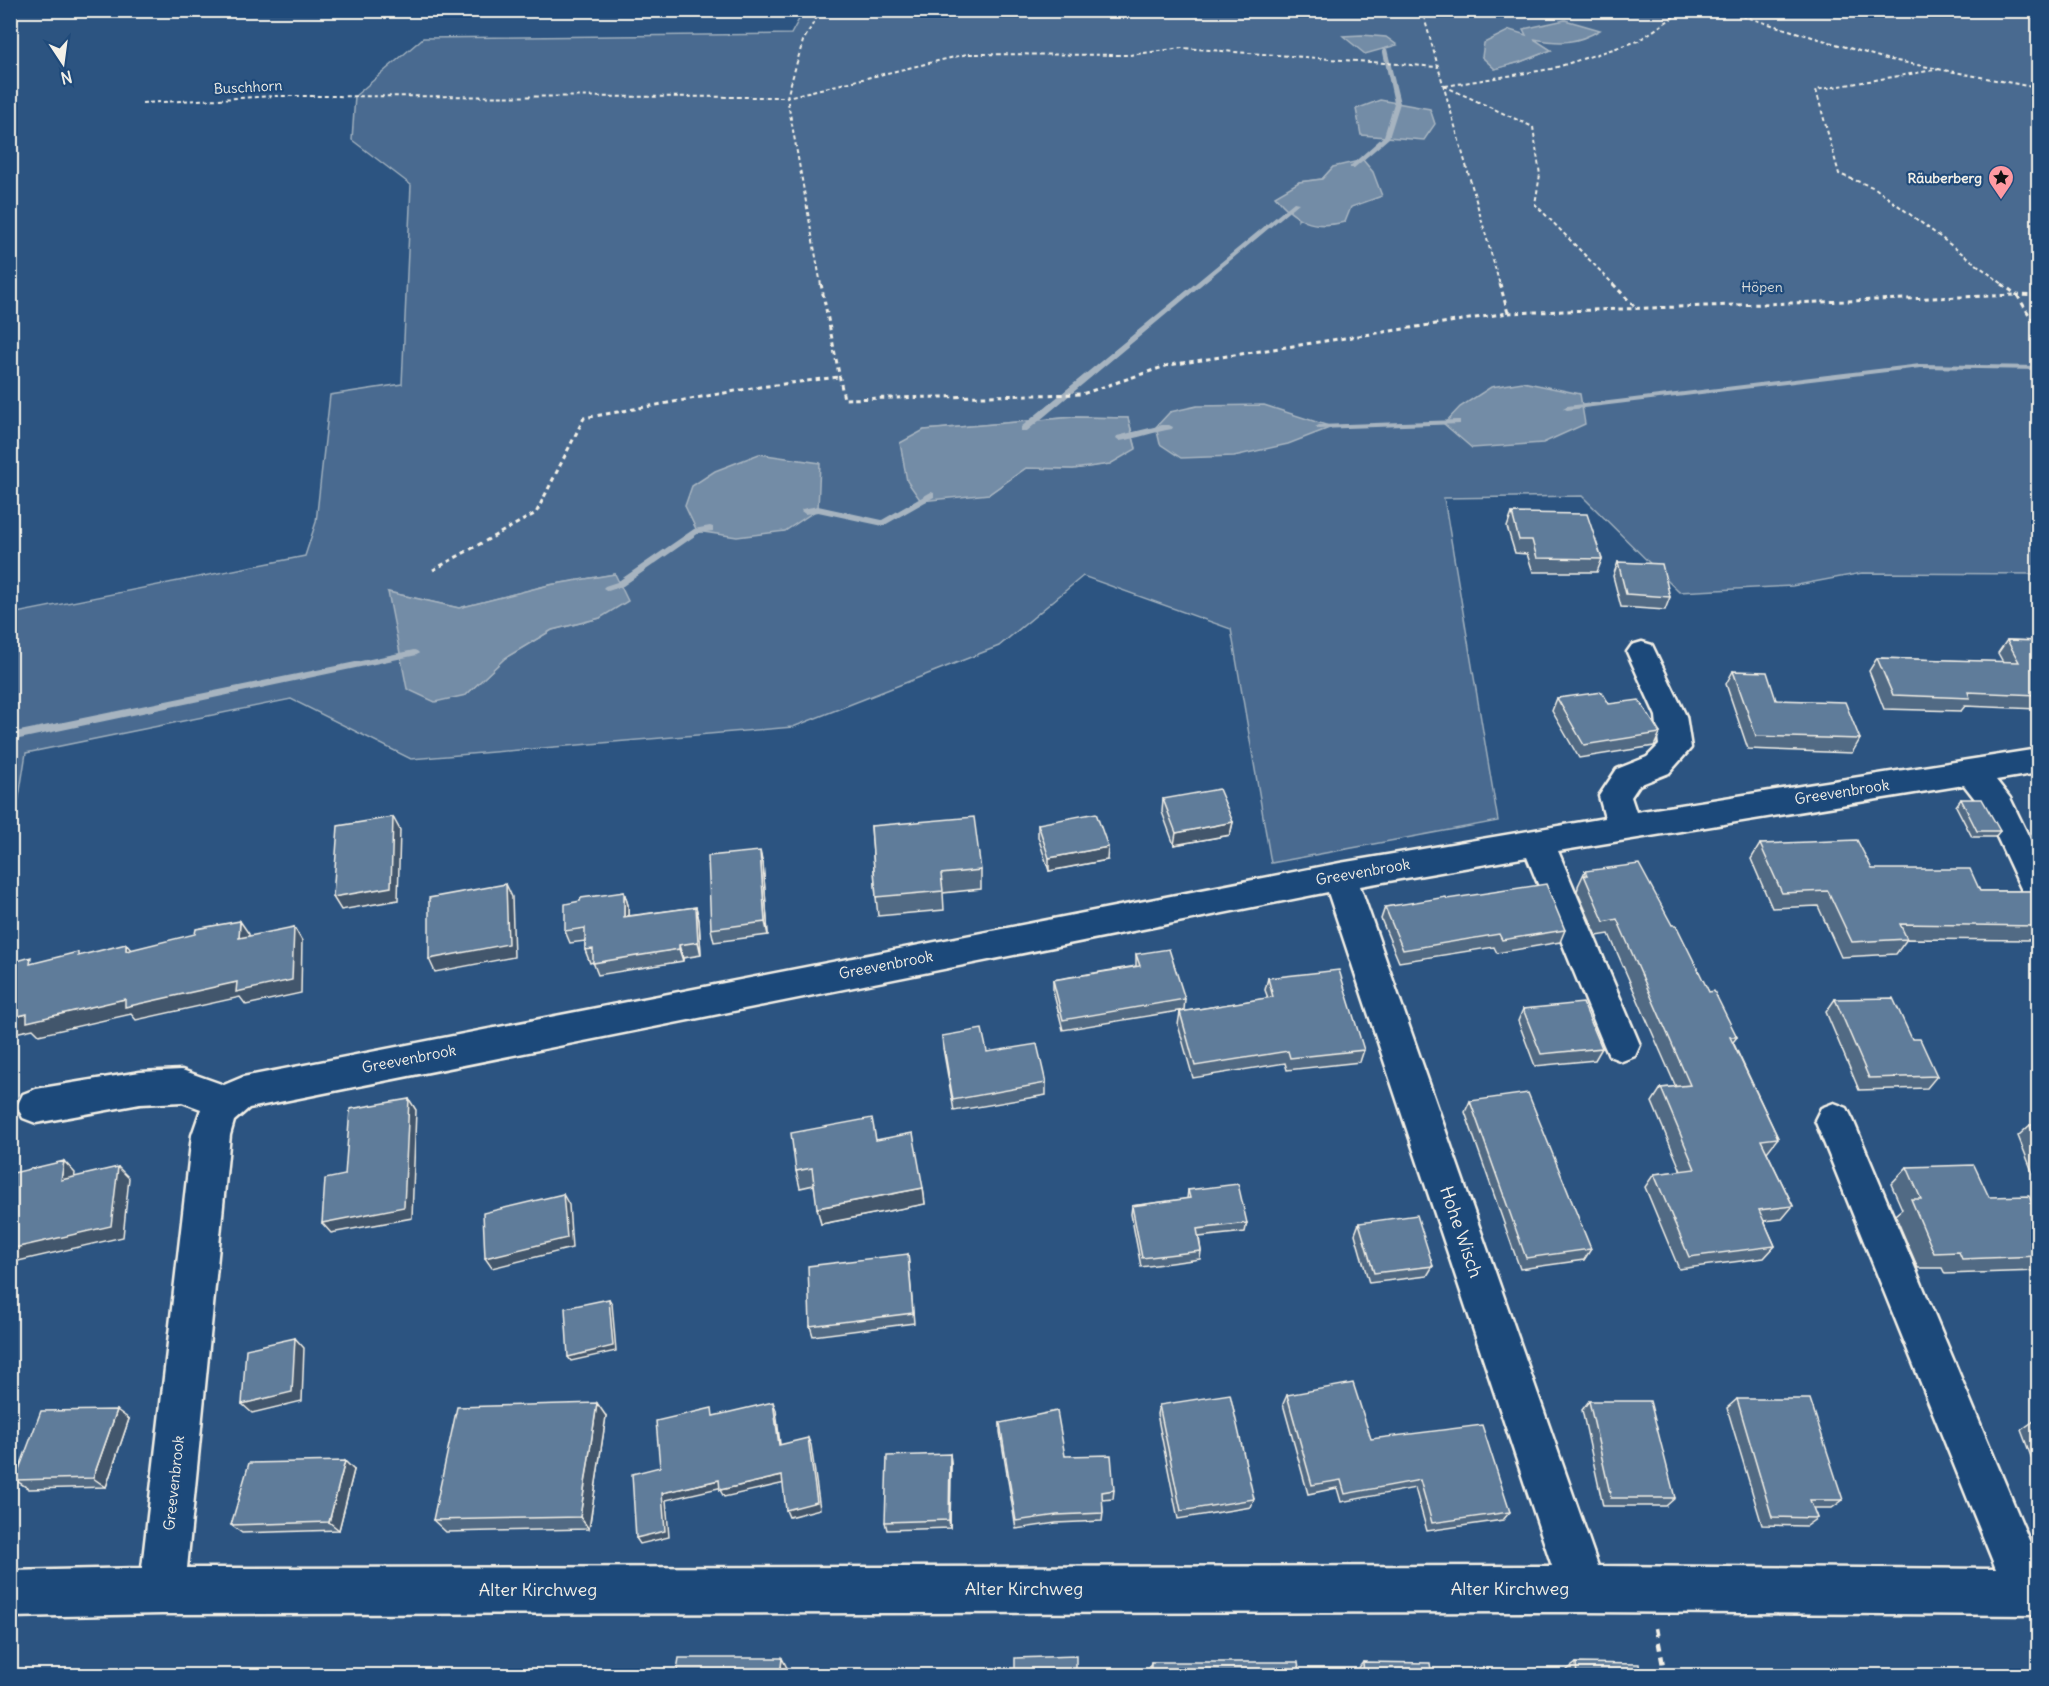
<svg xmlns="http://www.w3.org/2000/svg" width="2049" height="1686" viewBox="0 0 2049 1686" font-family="Delius,sans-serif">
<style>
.green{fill:#496b90;stroke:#9eaebc;stroke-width:1.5;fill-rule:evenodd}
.water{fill:#738ca6;stroke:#a7b4c0;stroke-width:1.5}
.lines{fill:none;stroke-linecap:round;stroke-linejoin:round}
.stream{fill:#a7b4c0;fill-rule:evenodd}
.minor-casing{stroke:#f4f1e8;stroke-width:5}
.path-far2{stroke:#f4f1e8;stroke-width:2;stroke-dasharray:4 3;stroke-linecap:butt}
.path-far1{stroke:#f4f1e8;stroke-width:3;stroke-dasharray:4.5 4;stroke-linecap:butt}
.path{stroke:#f4f1e8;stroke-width:4.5;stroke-dasharray:8 6;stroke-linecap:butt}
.minor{fill:#1f4a7a;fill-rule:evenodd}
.wall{fill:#516a84;stroke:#f4f1e8;stroke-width:1.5}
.shaded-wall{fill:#42566c;stroke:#f4f1e8;stroke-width:1.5}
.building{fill:#5e7b9a;stroke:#f4f1e8;stroke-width:1.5}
.labels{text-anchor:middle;stroke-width:4.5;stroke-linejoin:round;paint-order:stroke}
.far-street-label{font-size:14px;fill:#f4f1e8;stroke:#1f4a7a}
.far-poi-label{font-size:14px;font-weight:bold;fill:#f4f1e8;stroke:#1f4a7a;text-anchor:end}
.far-park-label{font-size:14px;fill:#dadddb;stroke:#1f4a7a}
.street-label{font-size:15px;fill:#f4f1e8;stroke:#1f4a7a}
.near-street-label{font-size:18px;fill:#f4f1e8;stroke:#1f4a7a}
</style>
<rect width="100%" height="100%" fill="#2c5481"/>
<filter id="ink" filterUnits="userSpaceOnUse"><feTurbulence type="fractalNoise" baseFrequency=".0167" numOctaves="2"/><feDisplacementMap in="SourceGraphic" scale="12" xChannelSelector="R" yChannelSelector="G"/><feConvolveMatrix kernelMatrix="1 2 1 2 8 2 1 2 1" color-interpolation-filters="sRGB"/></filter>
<g filter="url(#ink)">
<!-- green -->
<path class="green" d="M 804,10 L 2038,11 L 2038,574 L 1862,573 L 1792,586 L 1679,592 L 1582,496 L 1444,498 L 1498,821 L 1271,863 L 1231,629 L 1083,576 L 999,646 L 793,727 L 411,759 L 291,699 L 26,753 L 11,847 L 11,614 L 305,556 L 316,522 L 330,395 L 402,384 L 411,185 L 352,140 L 355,96 L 423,38 L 791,34 ZM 1527,36 L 1551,50 L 1520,62 L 1495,69 L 1482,57 ZM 1333,167 L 1298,220 L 1299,182 L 1322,179 ZM 1074,417 L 1128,418 L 1136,448 L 1109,464 L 1073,469 L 1026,468 L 989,494 L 924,430 ZM 615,574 L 600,618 L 552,630 L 505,658 L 466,695 L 388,592 L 459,608 L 549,585 Z"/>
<!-- water -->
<path class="water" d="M 1565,20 L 1600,30 C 1576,44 1560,44 1534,39 L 1551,50 L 1520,62 L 1495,69 L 1482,57 L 1484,43 L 1510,30 L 1526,35 L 1523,29 Z
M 1362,35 L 1386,37 L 1397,45 L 1365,54 L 1343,36 Z
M 1380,100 L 1430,109 L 1435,124 L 1424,140 L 1361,135 L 1356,109 Z
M 1363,160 L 1373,172 L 1382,196 L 1351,207 L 1345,222 C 1312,230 1295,221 1275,196 L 1299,182 L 1322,179 L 1333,167 Z
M 1523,382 L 1580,394 L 1585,424 L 1543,443 L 1472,448 L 1444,424 L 1460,407 L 1491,387 Z
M 1264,405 L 1332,427 L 1288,444 L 1234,456 L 1181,458 L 1160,444 L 1156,427 L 1170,412 L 1197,406 Z
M 1074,417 L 1128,418 L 1136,449 L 1110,464 L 1073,469 L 1026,468 L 989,494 L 921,501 L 907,481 L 900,443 L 924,430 Z
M 759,454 L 820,463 L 818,509 L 785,531 L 737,537 L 697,531 L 685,506 L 692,486 L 715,471 Z
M 615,574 L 628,601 L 600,618 L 552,630 L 505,658 L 466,695 L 435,702 L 407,689 L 388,592 L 459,608 L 549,585 Z"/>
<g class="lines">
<!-- stream -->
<path class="stream" d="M 1382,48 L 1387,49 L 1400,103 L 1389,138 L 1354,168 L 1350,168 L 1350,166 L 1384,136 L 1394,103 Z
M 1294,202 L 1299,203 L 1027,431 L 1021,431 L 1021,427 Z
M 1920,364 L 2038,366 L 2038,370 L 1920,368 L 1567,410 L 1563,408 L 1567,406 Z
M 1457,420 L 1460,420 L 1460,424 L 1319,429 L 1315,427 L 1319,425 Z
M 1162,425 L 1169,425 L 1173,427 L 1172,429 C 1154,432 1138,438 1120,441 L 1116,438 L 1117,436 Z
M 931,492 L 934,493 L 934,497 L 883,526 L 818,512 L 805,514 L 801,511 L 802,509 L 818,506 L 882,520 Z
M 710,526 L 713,527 L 713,531 L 699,533 L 623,586 L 608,591 L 603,588 L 605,586 L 617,582 L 694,529 Z
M 414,650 L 417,651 L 419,653 L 417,655 L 10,741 L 10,733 Z"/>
<defs>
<path id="minor" d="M 1642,642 L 1652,645 L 1686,716 L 1691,748 L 1669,773 L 1639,785 L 1631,797 L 1636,812 L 2038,749 L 2038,773 L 1996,780 L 2010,798 L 2038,856 L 2038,899 L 2024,895 L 1986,813 L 1964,785 L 1558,851 L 1640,1045 L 1635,1056 L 1622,1061 L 1609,1056 L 1604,1045 L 1527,857 L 1360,886 L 1598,1566 L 1996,1569 L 1815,1120 L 1821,1108 L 1834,1103 L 1847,1108 L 1853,1120 L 2038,1562 L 2038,1615 L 1583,1612 L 162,1614 L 10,1617 L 10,1571 L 142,1568 L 192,1135 L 201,1109 L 182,1102 L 140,1104 L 36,1123 L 23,1118 L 17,1106 L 23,1094 L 36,1089 L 140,1072 L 182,1070 L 224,1085 L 243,1077 L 1340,863 L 1605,818 L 1599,796 L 1617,769 L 1647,757 L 1659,745 L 1656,716 L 1627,652 L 1632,645 ZM 1328,892 L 1552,1566 L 187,1568 L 230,1135 L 234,1121 L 249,1108 Z"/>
</defs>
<!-- minor casing -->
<use href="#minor" class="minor-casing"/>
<!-- path-far2 -->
<path class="path-far2" d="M 1422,10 L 1500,285
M 1722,10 L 1886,59 L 2038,88
M 1940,69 L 1816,90 L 1839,174 L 1875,188 L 2004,285
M 1444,86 L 1533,127 L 1540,175 L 1535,204 L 1614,285
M 1445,86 L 1551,69 L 1638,41 L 1684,10
M 142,103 L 276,96 L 787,97 L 803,41 L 821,10
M 821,285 L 787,97 L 967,54 L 1129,55 L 1182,48 L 1438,67"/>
<!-- path-far1 -->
<path class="path-far1" d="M 821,284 L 844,399 L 1082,394 L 1169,365 L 1508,313 L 1500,284
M 1613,284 L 1636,308
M 2002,284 L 2017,295 L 2038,296
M 1508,313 L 2017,295 L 2038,329
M 433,570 L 536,513 L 584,418 L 752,388 L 838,377"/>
<!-- path -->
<path class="path" d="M 1656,1628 L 1665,1676"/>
<!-- minor -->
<use href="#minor" class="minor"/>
</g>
<!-- wall -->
<path class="wall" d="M 1512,513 L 1602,559 L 1597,572 L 1533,572 L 1527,554 L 1515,553 L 1507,527 Z
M 1618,562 L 1670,597 L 1665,610 L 1621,607 L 1613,576 Z
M 2007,640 L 2038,641 L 2038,709 L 1965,706 L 1961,711 L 1884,709 L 1869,671 L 1877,658 L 2003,662 L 1998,653 Z
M 1733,671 L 1776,700 L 1860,739 L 1852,753 L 1748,749 L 1726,684 Z
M 1557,698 L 1609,704 L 1660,733 L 1654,746 L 1579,758 L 1552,711 Z
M 1163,799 L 1233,822 L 1230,835 L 1174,845 L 1162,812 Z
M 1961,799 L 2000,831 L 1995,837 L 1972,837 L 1956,806 Z
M 1038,824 L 1107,860 L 1049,871 L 1038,837 Z
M 871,826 L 981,870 L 981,889 L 943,893 L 944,910 L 878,916 L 876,897 Z
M 1760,844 L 1872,869 L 1980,891 L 2038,891 L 2038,954 L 2032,940 L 1907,939 L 1896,954 L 1841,957 L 1818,906 L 1772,908 L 1751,859 Z
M 763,863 L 768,935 L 714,942 L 711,929 Z
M 1585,871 L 1672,925 L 1709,992 L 1737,1037 L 1733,1042 L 1778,1138 L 1767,1152 L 1793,1206 L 1782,1219 L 1764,1221 L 1775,1246 L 1764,1258 L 1679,1269 L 1645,1187 L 1654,1174 L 1681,1171 L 1652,1102 L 1661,1088 L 1676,1087 L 1609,934 L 1597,936 L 1577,891 L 1578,888 L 1578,886 Z
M 624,892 L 628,905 L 628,916 L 696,907 L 699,920 L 701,955 L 683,958 L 683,961 L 598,975 L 593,962 L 590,963 L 585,950 L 585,941 L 570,943 L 565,931 L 580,901 Z
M 1447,899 L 1565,930 L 1560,942 L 1497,953 L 1494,947 L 1399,962 L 1381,919 L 1385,907 Z
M 1136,954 L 1185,999 L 1184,1010 L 1063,1030 L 1053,991 L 1053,980 L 1136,966 Z
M 1268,978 L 1364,1050 L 1360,1062 L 1287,1070 L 1285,1063 L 1193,1078 L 1178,1025 L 1180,1012 L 1268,998 L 1265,990 Z
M 1835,999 L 1912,1039 L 1937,1076 L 1927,1088 L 1859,1090 L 1826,1012 Z
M 1523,1009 L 1602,1048 L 1595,1060 L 1535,1066 L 1518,1021 Z
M 942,1036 L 987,1052 L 1046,1083 L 1046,1095 L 954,1111 L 943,1048 Z
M 1470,1101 L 1591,1249 L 1584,1260 L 1520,1269 L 1465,1112 Z
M 2030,1125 L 2038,1125 L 2038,1186 L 2018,1136 Z
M 876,1140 L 923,1188 L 925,1204 L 821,1224 L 814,1185 L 800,1188 L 796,1171 Z
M 1907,1167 L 2038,1216 L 2038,1271 L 1945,1274 L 1942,1268 L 1918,1268 L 1895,1215 L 1902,1209 L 1891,1184 Z
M 1188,1190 L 1247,1223 L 1245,1232 L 1199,1237 L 1201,1251 L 1200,1259 L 1141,1267 L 1131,1214 L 1132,1206 L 1187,1199 Z
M 1359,1223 L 1433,1266 L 1427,1276 L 1369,1283 L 1355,1234 Z
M 908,1254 L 914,1323 L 813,1336 L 810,1326 Z
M 1287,1395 L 1371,1439 L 1510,1512 L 1503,1520 L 1427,1531 L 1415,1488 L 1341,1502 L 1337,1488 L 1308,1494 L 1283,1404 Z
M 1737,1399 L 1843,1500 L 1832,1508 L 1813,1508 L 1817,1518 L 1806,1526 L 1762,1525 L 1727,1408 Z
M 1589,1401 L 1675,1498 L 1666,1506 L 1603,1506 L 1582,1410 Z
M 1159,1405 L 1254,1499 L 1251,1507 L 1178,1519 L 1157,1414 Z
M 606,1416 L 589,1529 L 446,1532 L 433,1520 Z
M 129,1419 L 106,1487 L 29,1489 L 15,1480 Z
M 2034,1421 L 2038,1421 L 2038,1475 L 2021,1430 Z
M 1000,1423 L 1065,1456 L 1114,1490 L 1113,1499 L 1102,1500 L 1103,1513 L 1102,1521 L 1056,1523 L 1016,1529 L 1000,1432 Z
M 950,1454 L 951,1463 L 950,1528 L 887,1530 L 885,1522 Z
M 354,1470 L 339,1530 L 242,1533 L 231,1525 Z
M 1151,1662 L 1300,1676 L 1149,1676 L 1149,1669 Z
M 1363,1662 L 1432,1676 L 1358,1676 L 1358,1669 Z
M 1576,1663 L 1642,1676 L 1568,1676 L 1567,1670 Z"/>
<!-- shaded-wall -->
<path class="shaded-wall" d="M 393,817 L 400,830 L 398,900 L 341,910 L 333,897 Z
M 1233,822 L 1230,835 L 1174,845 L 1176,833 Z
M 1108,847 L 1107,860 L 1049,871 L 1049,858 Z
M 760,851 L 763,863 L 768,935 L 765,922 Z
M 506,884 L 512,897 L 514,957 L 435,972 L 429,959 Z
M 624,892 L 628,905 L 628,930 L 624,917 Z
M 696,907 L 699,920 L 701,955 L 698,942 Z
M 240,921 L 249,934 L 248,952 L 239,938 Z
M 294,927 L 302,941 L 301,993 L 246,1005 L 240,997 L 136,1020 L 131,1014 L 39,1035 L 33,1029 L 10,1034 L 10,1018 L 27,1014 L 237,982 Z
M 126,944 L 137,957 L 126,951 Z
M 679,945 L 683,958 L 683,961 L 679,949 Z
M 409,1099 L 416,1110 L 412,1218 L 331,1233 L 322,1223 Z
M 64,1161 L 75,1173 L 73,1191 L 61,1180 Z
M 118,1167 L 129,1178 L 123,1237 L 14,1262 L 10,1259 L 10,1249 Z
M 923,1188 L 925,1204 L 821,1224 L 817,1208 Z
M 563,1194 L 569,1205 L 572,1248 L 492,1268 L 485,1258 Z
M 609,1299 L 612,1304 L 616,1351 L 571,1361 L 568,1357 Z
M 295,1338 L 304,1348 L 302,1401 L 252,1413 L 242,1404 Z
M 773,1402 L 776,1410 L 781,1452 L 779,1445 Z
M 597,1403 L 606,1416 L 589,1529 L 580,1517 Z
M 117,1410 L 129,1419 L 106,1487 L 93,1478 Z
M 808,1438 L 811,1445 L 820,1509 L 789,1517 L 786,1510 Z
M 950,1454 L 951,1463 L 950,1528 L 949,1520 Z
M 345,1461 L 354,1470 L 339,1530 L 329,1522 Z
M 782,1476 L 785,1483 L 724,1497 L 720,1490 Z
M 719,1480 L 723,1487 L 666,1500 L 669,1537 L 640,1544 L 636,1538 L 662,1493 Z
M 782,1658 L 787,1668 L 786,1676 L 780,1676 Z"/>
<!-- building -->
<path class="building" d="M 1512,513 L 1587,514 L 1602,559 L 1537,558 L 1532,540 L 1519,540 Z
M 1618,562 L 1662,564 L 1670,597 L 1626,594 Z
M 2007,640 L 2038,641 L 2038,695 L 1968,692 L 1970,698 L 1893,695 L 1877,658 L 2019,662 Z
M 1733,671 L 1767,672 L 1776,700 L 1845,702 L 1860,739 L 1756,736 Z
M 1602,692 L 1609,704 L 1639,700 L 1660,733 L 1584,745 L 1557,698 Z
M 1219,789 L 1233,822 L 1176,833 L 1163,799 Z
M 1961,799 L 1982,799 L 2000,831 L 1977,831 Z
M 1096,813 L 1108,847 L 1049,858 L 1038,824 Z
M 393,817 L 391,887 L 333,897 L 338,826 Z
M 974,817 L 981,870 L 941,874 L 943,891 L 876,897 L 871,826 Z
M 1857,840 L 1872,869 L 1970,869 L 1980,891 L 2038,891 L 2038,926 L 1900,924 L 1907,939 L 1852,942 L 1828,891 L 1782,893 L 1760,844 Z
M 760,851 L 765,922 L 711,929 L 708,856 Z
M 1639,864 L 1672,925 L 1676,925 L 1709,992 L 1714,991 L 1737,1037 L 1730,1037 L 1778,1138 L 1761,1140 L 1793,1206 L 1759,1210 L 1775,1246 L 1689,1257 L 1654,1174 L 1695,1169 L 1661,1088 L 1690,1085 L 1617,919 L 1604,922 L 1584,875 L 1587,875 L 1585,871 Z
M 506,884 L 508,944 L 429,959 L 429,898 Z
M 1546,884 L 1565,930 L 1502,940 L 1499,934 L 1403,950 L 1385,907 L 1446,897 L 1447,899 Z
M 624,892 L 624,917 L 696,907 L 698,942 L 679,945 L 679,949 L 593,963 L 593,949 L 585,950 L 585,928 L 565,931 L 565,904 L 580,901 L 581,898 Z
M 240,921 L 239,938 L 294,927 L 292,980 L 236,992 L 237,982 L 125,1007 L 125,999 L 27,1022 L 27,1014 L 10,1018 L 10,963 L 31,957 L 30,964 L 78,952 L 78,956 L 126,944 L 126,951 L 195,934 L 196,929 Z
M 1169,949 L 1185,999 L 1063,1020 L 1053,980 L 1140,966 L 1136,954 Z
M 1339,970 L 1364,1050 L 1290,1058 L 1288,1051 L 1195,1066 L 1180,1012 L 1273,997 L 1268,978 Z
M 1893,998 L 1912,1039 L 1920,1039 L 1937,1076 L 1869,1078 L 1835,999 Z
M 1583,1003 L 1602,1048 L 1541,1054 L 1523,1009 Z
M 982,1029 L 987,1052 L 1037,1044 L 1046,1083 L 953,1100 L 942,1036 Z
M 1528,1093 L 1591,1249 L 1526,1258 L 1470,1101 Z
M 409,1099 L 404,1207 L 322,1223 L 325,1179 L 345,1175 L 350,1109 Z
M 872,1118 L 876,1140 L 913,1133 L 923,1188 L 817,1208 L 812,1168 L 796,1171 L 791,1133 Z
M 2030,1125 L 2038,1125 L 2038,1145 Z
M 64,1161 L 61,1180 L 118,1167 L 111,1226 L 10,1249 L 10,1191 L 13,1173 Z
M 1974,1165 L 1989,1197 L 2029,1196 L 2038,1216 L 2038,1256 L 1962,1259 L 1959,1252 L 1934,1253 L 1911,1199 L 1921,1199 L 1907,1167 Z
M 1238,1184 L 1247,1223 L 1197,1229 L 1201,1251 L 1142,1258 L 1132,1206 L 1190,1198 L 1188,1190 Z
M 563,1194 L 567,1238 L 485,1258 L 483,1213 Z
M 1417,1215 L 1433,1266 L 1374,1273 L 1359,1223 Z
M 908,1254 L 913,1313 L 810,1326 L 808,1266 Z
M 609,1299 L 613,1346 L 568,1357 L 565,1308 Z
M 295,1338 L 292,1392 L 242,1404 L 246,1349 Z
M 1353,1383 L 1371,1439 L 1482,1425 L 1510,1512 L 1432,1523 L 1420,1480 L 1345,1494 L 1341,1480 L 1312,1485 L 1287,1395 Z
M 1230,1394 L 1254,1499 L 1181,1511 L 1159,1405 Z
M 1737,1399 L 1810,1399 L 1843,1500 L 1810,1500 L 1817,1518 L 1772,1517 Z
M 1589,1401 L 1650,1401 L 1675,1498 L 1611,1498 Z
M 773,1402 L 779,1445 L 808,1438 L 817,1502 L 786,1510 L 782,1476 L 720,1490 L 719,1480 L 662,1493 L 665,1531 L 636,1538 L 632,1474 L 660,1467 L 656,1421 L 712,1408 L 713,1416 Z
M 597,1403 L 580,1517 L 433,1520 L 457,1407 Z
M 117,1410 L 93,1478 L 15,1480 L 41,1411 Z
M 1057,1411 L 1065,1456 L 1111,1455 L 1114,1490 L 1102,1492 L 1103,1513 L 1057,1515 L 1016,1521 L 1000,1423 Z
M 2034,1421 L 2038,1421 L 2038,1432 Z
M 950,1454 L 949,1520 L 885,1522 L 887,1456 Z
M 345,1461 L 329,1522 L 231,1525 L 249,1463 Z
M 1076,1656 L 1076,1676 L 1015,1676 L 1015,1658 Z
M 679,1658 L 782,1658 L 780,1676 L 676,1676 Z
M 1151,1662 L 1298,1662 L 1300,1676 L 1151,1676 Z
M 1363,1662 L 1430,1663 L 1432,1676 L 1364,1676 Z
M 1576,1663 L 1639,1664 L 1642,1676 L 1577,1676 Z
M 247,1673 L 246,1676 L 174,1676 L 174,1675 Z"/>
</g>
<!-- icons -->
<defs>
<symbol id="sight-pin" viewBox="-11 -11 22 30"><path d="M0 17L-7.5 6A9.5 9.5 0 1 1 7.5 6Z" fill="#ff9aa2" stroke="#1f4a7a"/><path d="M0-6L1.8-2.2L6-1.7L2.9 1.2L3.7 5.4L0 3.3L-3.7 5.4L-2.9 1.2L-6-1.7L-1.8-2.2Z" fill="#111"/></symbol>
</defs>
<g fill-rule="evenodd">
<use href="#sight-pin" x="1986" y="163" width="30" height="40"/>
</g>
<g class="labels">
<!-- far-street labels -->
<g class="far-street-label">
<text transform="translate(248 87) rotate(-3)" y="5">Buschhorn</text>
</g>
<!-- far-poi labels -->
<g class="far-poi-label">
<text x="1982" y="183">Räuberberg</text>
</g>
<!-- far-park labels -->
<g class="far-park-label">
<text x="1762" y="292">Höpen</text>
</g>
<!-- street labels -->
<g class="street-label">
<text transform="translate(1842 792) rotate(-9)" y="5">Greevenbrook</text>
<text transform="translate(1363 872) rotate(-10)" y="5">Greevenbrook</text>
<text transform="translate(886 965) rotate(-11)" y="5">Greevenbrook</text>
<text transform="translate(409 1059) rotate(-11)" y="5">Greevenbrook</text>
<text transform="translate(174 1483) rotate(-84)" y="5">Greevenbrook</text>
</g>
<!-- near-street labels -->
<g class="near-street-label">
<text transform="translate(1461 1232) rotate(71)" y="6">Hohe Wisch</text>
<text x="1024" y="1595">Alter Kirchweg</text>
<text x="1510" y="1595">Alter Kirchweg</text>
<text x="538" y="1596">Alter Kirchweg</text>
</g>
</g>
<!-- margin -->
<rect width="2049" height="1686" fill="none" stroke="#1f4a7a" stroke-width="36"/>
<rect x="18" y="18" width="2013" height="1650" fill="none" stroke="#f4f1e8" stroke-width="2" filter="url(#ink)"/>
<!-- north arrow -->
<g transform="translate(63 63) rotate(167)" stroke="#1f4a7a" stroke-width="4.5" paint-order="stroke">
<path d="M0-4.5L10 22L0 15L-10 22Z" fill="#f4f1e8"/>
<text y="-9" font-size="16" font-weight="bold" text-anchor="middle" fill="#f4f1e8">N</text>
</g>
</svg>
